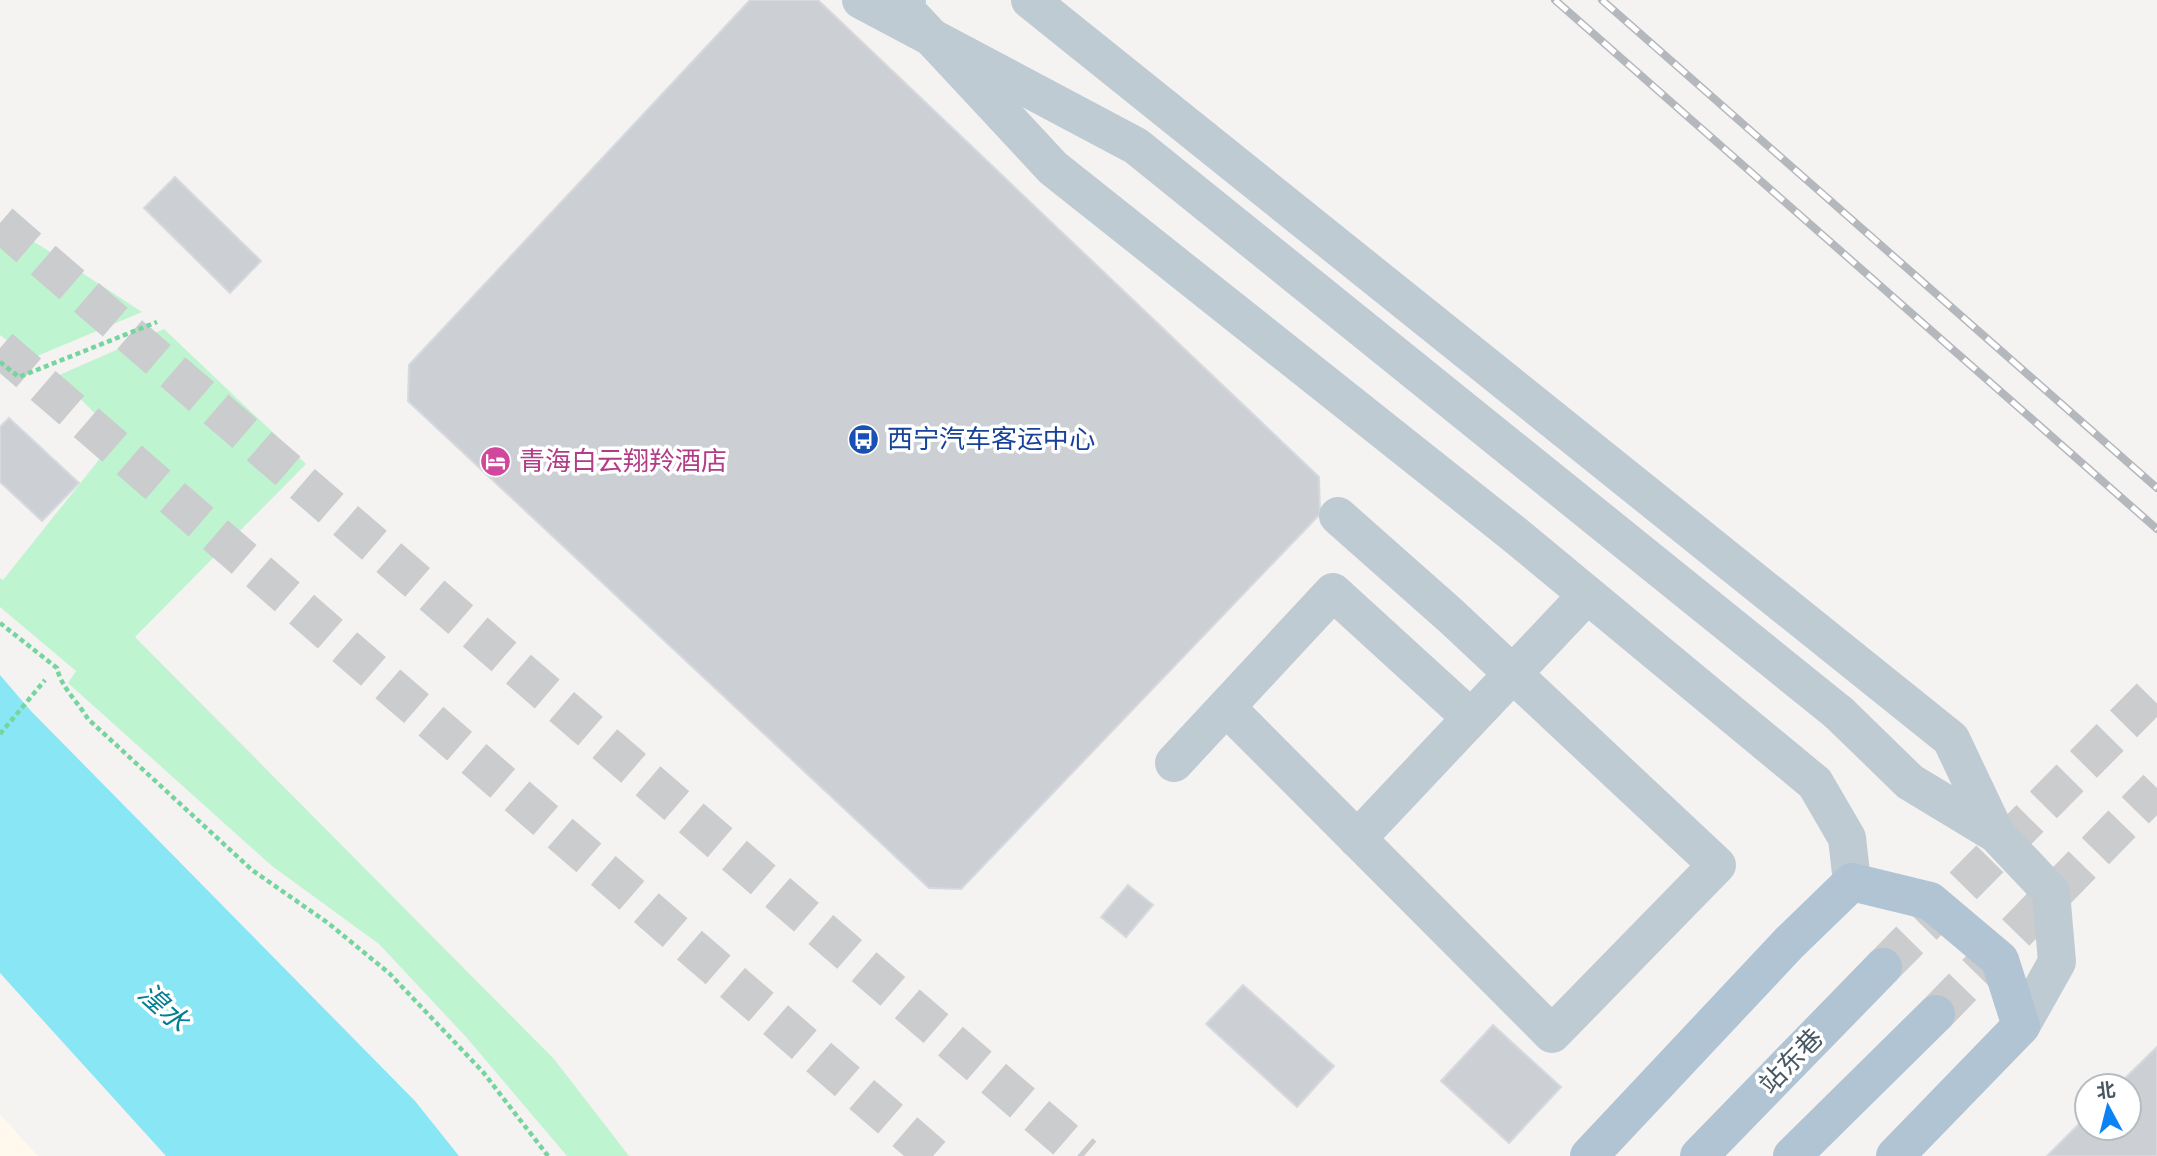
<svg xmlns="http://www.w3.org/2000/svg" width="2157" height="1156" viewBox="0 0 2157 1156" font-family="'Space Grotesk','Noto Sans SC',sans-serif">
<style>
.commercial{fill:#fef8ed}
.green{fill:#bff4d0}
.water{fill:#89e6f4}
.building{fill:#ccd0d5;stroke:#d6d9de;stroke-width:2}
.lines{fill:none;stroke-linecap:round;stroke-linejoin:round}
.major-tunnel{stroke:#caccce;stroke-width:38;stroke-dasharray:38 19;stroke-linecap:butt}
.highway-tunnel{stroke:#caccce;stroke-width:38;stroke-dasharray:38 19;stroke-linecap:butt}
.path{stroke:#74d59e;stroke-width:4.5;stroke-dasharray:5 3.5;stroke-linecap:butt}
.minor{stroke:#bfcbd3;stroke-width:38}
.major{stroke:#b0c4d3;stroke-width:38}
.rail-casing{stroke:#b4b8bd;stroke-width:8}
.rail{stroke:#fff;stroke-width:5;stroke-dasharray:16;stroke-linecap:butt}
.minor-bridge{stroke:#bfcbd3;stroke-width:38}
.labels{text-anchor:middle;stroke-width:7;stroke-linejoin:round;paint-order:stroke}
.transit-label{font-size:26px;fill:#164399;stroke:#fff;text-anchor:start}
.hotel-label{font-size:26px;fill:#b23c85;stroke:#fff;text-anchor:start}
.street-label{font-size:26px;fill:#485862;stroke:#fff}
.water-label{font-size:28px;font-style:italic;fill:#047e92;stroke:#fff}
</style>
<rect width="100%" height="100%" fill="#f5f2f2"/>
<!-- commercial -->
<path class="commercial" d="M 0,1114 L 38,1156 L 0,1156 Z"/>
<!-- green -->
<path class="green" d="M 0,223 L 41,246 L 142,312 L 30,359 L 0,335 Z
M 164,329 L 306,464 L 135,637 L 554,1059 L 629,1156 L 567,1156 L 467,1038 L 379,944 L 272,866 L 68,683 L 76,671 L 0,607 L 0,578 L 3,580 L 118,436 L 57,376 Z"/>
<!-- water -->
<path class="water" d="M 0,675 L 30,710 L 415,1101 L 459,1156 L 166,1156 L 0,973 Z"/>
<!-- building -->
<path class="building" d="M 750,0 L 818,0 L 1319,477 L 1320,514 L 961,889 L 929,888 L 408,401 L 409,365 Z
M 175,177 L 261,261 L 230,293 L 144,208 Z
M 9,418 L 79,483 L 42,521 L 0,482 L 0,427 Z
M 1128,885 L 1153,905 L 1126,937 L 1101,917 Z
M 1243,985 L 1334,1066 L 1297,1107 L 1206,1024 Z
M 1493,1025 L 1561,1087 L 1509,1143 L 1441,1081 Z
M 2157,1047 L 2157,1156 L 2047,1156 L 2087,1116 L 2087,1128 L 2129,1128 L 2129,1086 L 2117,1086 Z"/>
<g class="lines">
<!-- major-tunnel -->
<path class="major-tunnel" d="M 1883,967 L 2157,690
M 1936,1014 L 2157,788"/>
<!-- highway-tunnel -->
<path class="highway-tunnel" d="M 0,223 L 1084,1156
M 0,348 L 933,1156"/>
<!-- path -->
<path class="path" d="M 0,362 L 19,377 L 157,322
M 0,623 L 57,668 C 61,687 78,702 88,719 L 252,870 L 328,923 L 389,973 L 483,1072 L 548,1156
M 0,734 L 45,680"/>
<!-- minor -->
<path class="minor" d="M 907,0 L 905,9 L 1053,168 L 1514,534 L 1815,783 L 1847,838 L 1852,882
M 1030,0 L 1951,739 L 1996,834
M 1226,707 L 1552,1034 L 1717,865 L 1451,616 L 1338,516
M 1839,713 L 1910,782 L 1996,834 L 2051,892 L 2057,962 L 2021,1026
M 1174,763 L 1333,592 L 1471,718
M 1357,839 L 1587,595"/>
<!-- major -->
<path class="major" d="M 1589,1156 L 1790,942 L 1852,882 L 1930,901 L 2000,960 L 2021,1026 L 1895,1156
M 1699,1156 L 1883,967
M 1792,1156 L 1936,1014"/>
<defs>
<path id="rail" d="M 1555,0 L 2157,529
M 1602,0 L 2157,488"/>
</defs>
<!-- rail casing -->
<use href="#rail" class="rail-casing"/>
<!-- rail -->
<use href="#rail" class="rail"/>
<!-- minor-bridge -->
<path class="minor-bridge" d="M 861,0 L 1136,146 L 1839,713"/>
</g>
<!-- icons -->
<defs>
<symbol id="bus-disc" viewBox="-11 -11 22 22"><circle r="9.5" fill="#1a4fb4" stroke="#fff"/><path d="M-5-6H5V4H4V6H2V4H-2V6H-4V4H-5ZM-3.5-4V0h7V-4ZM-3.5 1.2v1.5H-2V1.2ZM2 1.2v1.5H3.5V1.2Z" fill="#fff"/></symbol>
<symbol id="hotel-disc" viewBox="-11 -11 22 22"><circle r="9.5" fill="#d1479c" stroke="#fff"/><path d="M-6-4.5h1.5V1H6V5H4.5V3h-9V5H-6ZM-4 0a1.8 1.8 0 1 1 3.6 0ZM.5 0V-2.5h3Q6-2.5 6 0Z" fill="#fff"/></symbol>
</defs>
<g fill-rule="evenodd">
<use href="#bus-disc" x="846" y="422" width="35" height="35"/>
<use href="#hotel-disc" x="478" y="444" width="35" height="35"/>
</g>
<g class="labels">
<!-- transit labels -->
<g class="transit-label">
<text x="887" y="448">西宁汽车客运中心</text>
</g>
<!-- hotel labels -->
<g class="hotel-label">
<text x="519" y="470">青海白云翔羚酒店</text>
</g>
<!-- street labels -->
<g class="street-label">
<text transform="translate(1791 1061) rotate(-46)" y="9">站东巷</text>
</g>
<!-- water labels -->
<g class="water-label">
<text transform="translate(164 1007) rotate(42)" y="10">湟水</text>
</g>
</g>
<!-- north arrow -->
<g transform="translate(2108 1107) rotate(353)"><circle r="33" fill="#ffffff" stroke="#b6bcc0" stroke-width="2"/>
<path d="M0-5L12 26L0 18L-12 26Z" fill="#0c83f5"/>
<text y="-10" font-size="19" font-weight="bold" text-anchor="middle" fill="#485862">北</text>
</g>
</svg>
